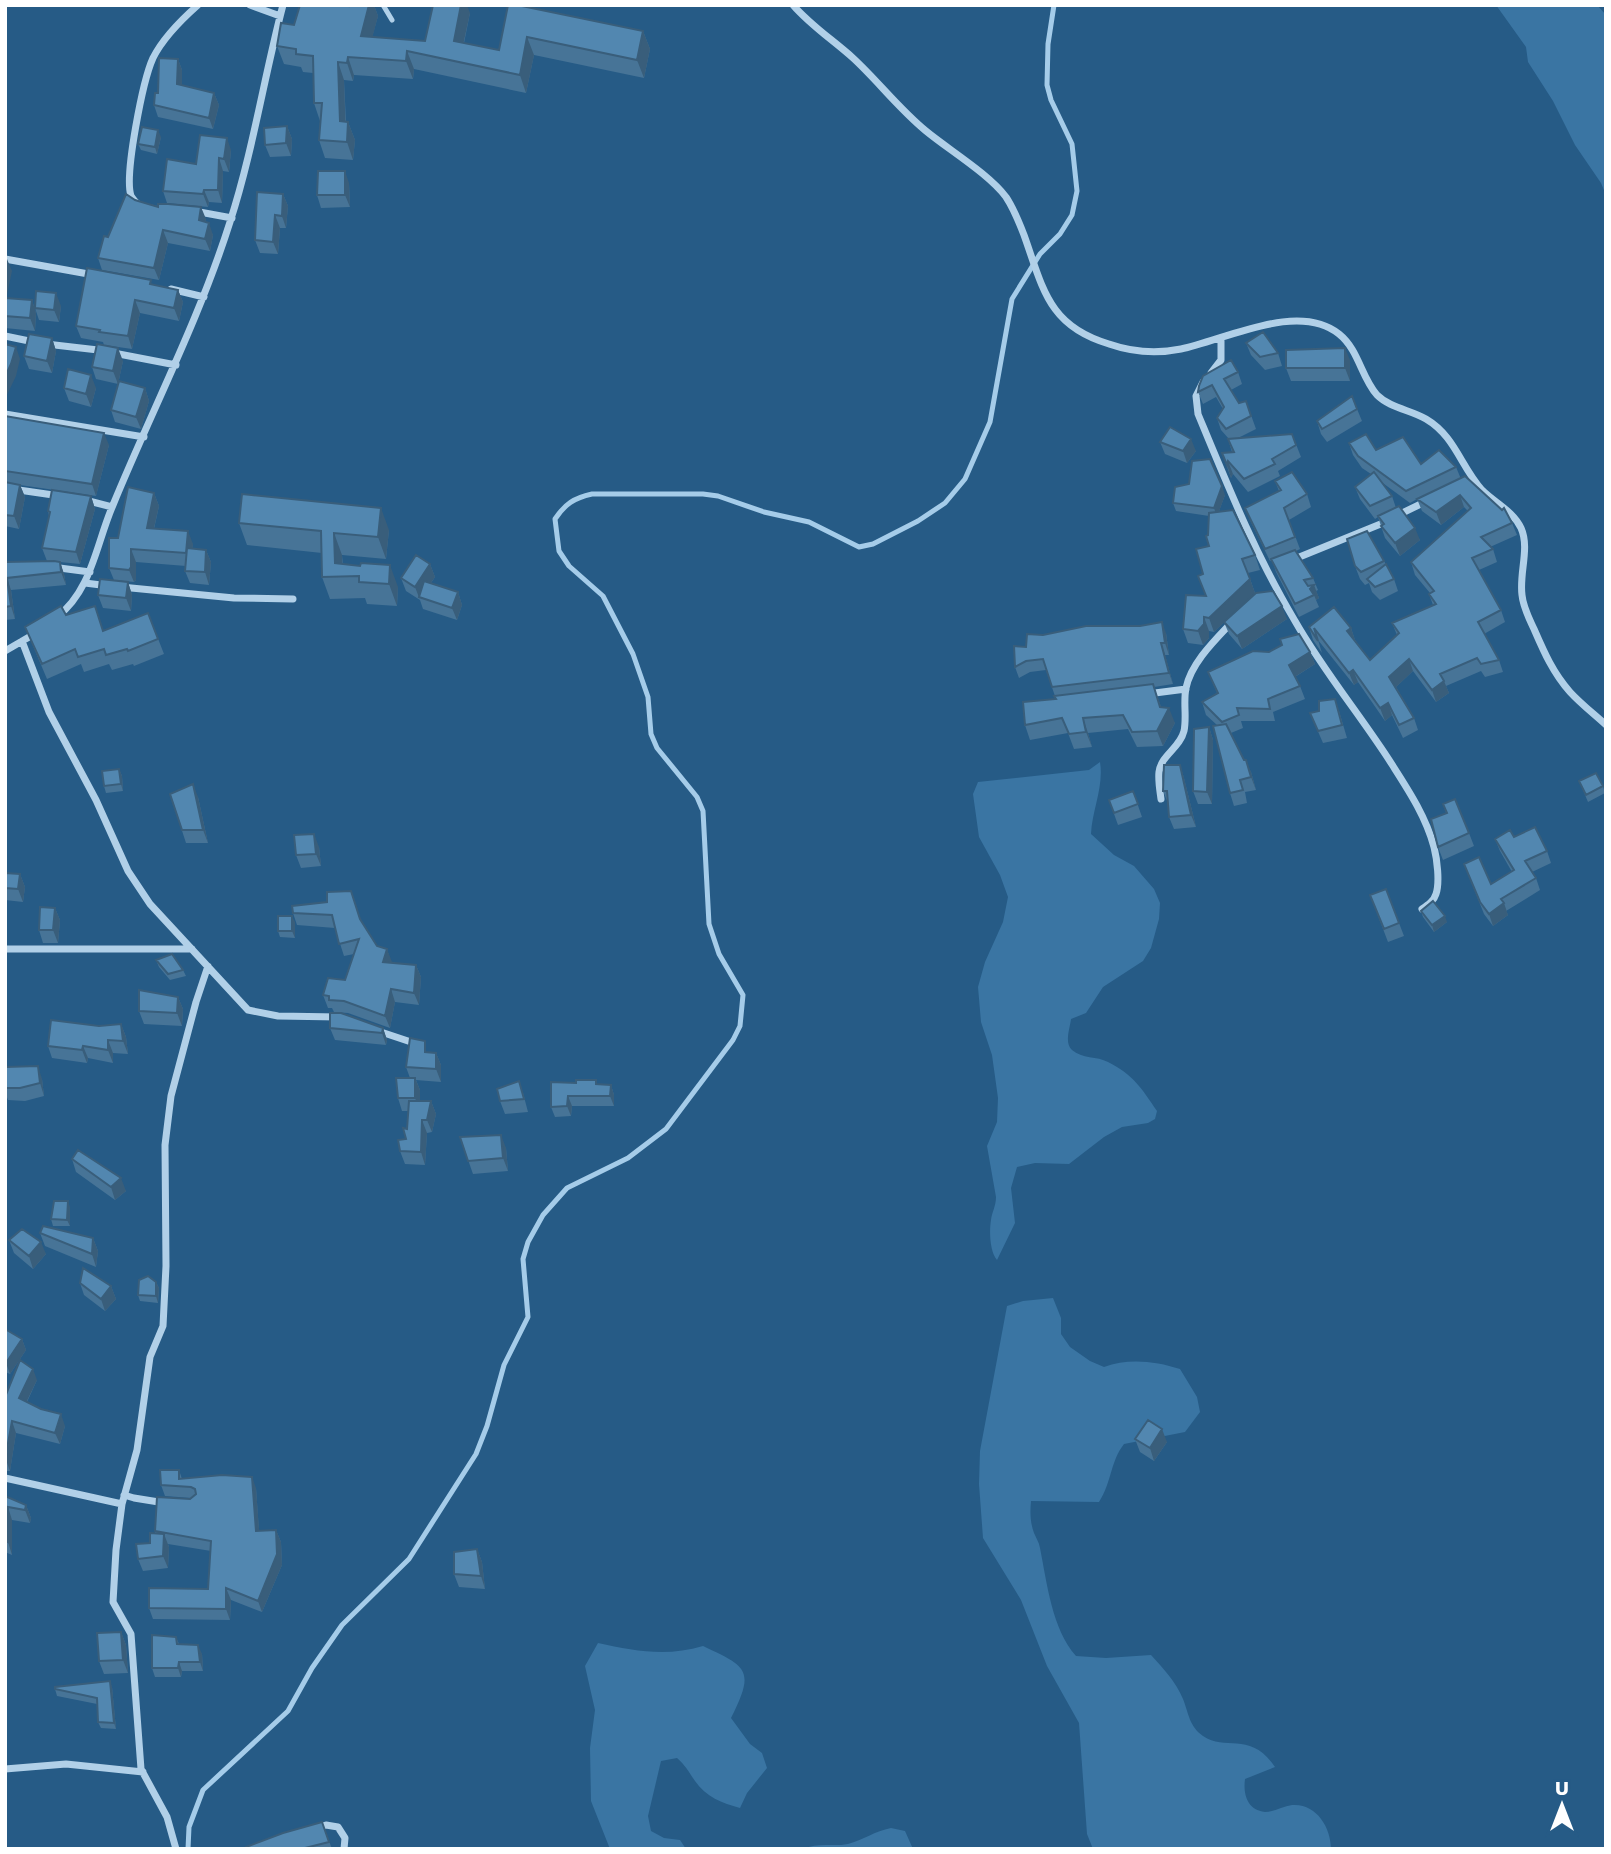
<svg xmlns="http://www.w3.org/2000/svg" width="1611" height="1854" viewBox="0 0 1611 1854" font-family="'Golos Text',sans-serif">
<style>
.green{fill:#3a75a3}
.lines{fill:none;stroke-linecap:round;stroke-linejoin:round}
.stream{stroke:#a5cce9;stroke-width:5}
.service{stroke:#b1d0e8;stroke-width:5}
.minor{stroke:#b1d0e8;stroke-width:7}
.wall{fill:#477497}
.shaded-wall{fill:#395e7b}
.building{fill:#5287b0;stroke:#395e7b;stroke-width:2}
</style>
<rect width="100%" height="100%" fill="#265b86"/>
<!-- green -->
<path class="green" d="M 1496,5 L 1597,5 L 1606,15 L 1606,195 L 1601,183 L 1575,145 L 1553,101 L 1528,62 L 1526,47 Z
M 1100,762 C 1104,787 1092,810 1091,834 L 1114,855 L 1134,866 L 1154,889 L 1160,903 L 1159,919 L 1151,948 L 1143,961 L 1103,987 L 1086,1013 L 1071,1019 C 1070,1028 1064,1043 1072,1050 C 1082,1059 1097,1056 1108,1062 C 1134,1075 1142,1089 1157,1111 L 1155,1119 L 1148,1123 L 1122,1127 L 1104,1137 L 1069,1164 L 1035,1163 L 1017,1167 L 1011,1188 L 1015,1223 L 997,1260 C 990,1252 989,1232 991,1220 C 992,1212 996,1206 996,1197 L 987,1146 L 997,1122 L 998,1098 L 992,1055 L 981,1022 L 978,987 L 985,962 L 1003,922 L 1008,897 L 1000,875 L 979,837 L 973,794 L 978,782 L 1089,770 Z
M 1053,1298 L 1061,1318 L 1061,1334 L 1070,1347 L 1090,1361 L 1104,1367 C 1128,1358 1155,1361 1180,1369 L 1197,1397 L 1200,1412 L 1185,1432 L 1124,1444 C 1110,1462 1112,1482 1099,1502 L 1031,1501 C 1030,1512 1030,1522 1034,1533 C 1036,1538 1039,1542 1040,1548 C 1047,1583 1052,1629 1076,1656 L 1106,1658 L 1151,1655 C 1163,1668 1176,1682 1183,1699 C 1189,1714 1189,1726 1203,1736 C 1226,1752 1250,1730 1275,1767 L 1245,1779 C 1243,1794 1247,1810 1265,1812 C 1274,1812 1283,1806 1292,1805 C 1316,1803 1331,1827 1331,1849 L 1093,1849 L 1087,1834 L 1079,1723 L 1047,1666 L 1021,1600 L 983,1538 L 979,1484 L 980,1451 L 1007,1306 L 1023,1301 Z
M 598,1643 C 634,1651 667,1657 703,1646 C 748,1667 755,1670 731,1718 L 750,1744 L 762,1753 L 767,1768 L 747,1793 L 740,1808 C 722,1803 706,1797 695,1781 C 689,1772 685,1765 677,1758 L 661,1761 L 648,1816 L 651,1831 L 664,1838 L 680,1840 L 686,1849 L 610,1849 L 591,1801 L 590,1748 L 595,1710 L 585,1666 Z
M 891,1828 L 905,1831 L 913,1849 L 803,1849 C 818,1842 833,1847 848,1844 C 863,1840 875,1831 891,1828 Z"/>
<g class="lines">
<!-- stream -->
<path class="stream" d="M 188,1849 L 189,1827 L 203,1790 L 288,1711 L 312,1668 L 342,1625 L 409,1559 L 476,1454 L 487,1426 L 504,1365 L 528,1317 L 523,1259 L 528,1242 L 543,1215 L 567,1188 L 628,1158 L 666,1129 L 733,1040 L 740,1026 L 743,995 L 719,954 L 709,924 L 703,811 L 697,797 L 657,748 L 651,734 L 648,697 L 633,654 L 603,596 L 569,566 L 559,551 L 555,519 C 565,504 574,498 592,494 L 703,494 L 718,496 L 764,512 L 809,522 L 859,547 L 873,544 L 918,521 L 945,503 L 965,479 L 990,422 L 1012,299 L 1040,254 L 1060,234 L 1072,215 L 1077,191 L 1072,144 L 1051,100 L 1047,85 L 1048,44 L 1054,5"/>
<!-- service -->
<path class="service" d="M 383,5 L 392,20"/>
<!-- minor -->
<path class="minor" d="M 250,5 L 280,16
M 793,5 C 810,25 833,40 853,58 C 878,81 899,109 926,131 C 949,150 989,174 1006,197 C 1014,209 1019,222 1024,235 C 1043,288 1048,326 1109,344 C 1132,352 1156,354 1181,349 C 1225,340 1298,301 1339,334 C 1359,350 1361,377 1377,395 C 1390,408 1411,410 1426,419 C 1455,436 1461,467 1482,490 C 1495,503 1513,511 1521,528 C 1530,548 1519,573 1522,595 C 1523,607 1529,618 1534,629 C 1544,652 1553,673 1570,692 C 1581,704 1594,714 1606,725
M 138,204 C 135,202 133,199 131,196 C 124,175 143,80 153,58 C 163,38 181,20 198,5
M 194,211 L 232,218
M 5,259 L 94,275
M 171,289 L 204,297
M 5,336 L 34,342
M 46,344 L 98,350 L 176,365
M 1211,373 L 1221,360 L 1221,338
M 1203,382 L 1196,396 L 1198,414 C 1227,484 1256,556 1295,621 C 1324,672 1362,717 1393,766 C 1409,791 1426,817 1434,847 C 1437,859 1440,882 1436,894 C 1434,901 1428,905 1422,909
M 5,414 L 144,437
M 5,488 L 60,496
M 85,500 L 112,507
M 1398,515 L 1425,502
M 1292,560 L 1388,521
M 52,567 L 90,572
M 85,583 L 109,586
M 121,587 L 234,598 L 293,599
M 57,617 C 92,590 96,544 113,505 C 152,410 199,320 230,222 C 253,151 264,77 283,5
M 22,641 L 49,712 L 96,800 L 128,871 L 150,904 L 248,1010 L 278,1016 L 338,1017
M 5,651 L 36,633
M 1147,694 L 1186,689
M 1161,799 C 1160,791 1158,781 1159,772 C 1161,755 1180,748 1184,731 C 1187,717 1183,702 1186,688 C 1191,663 1215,640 1232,622
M 5,949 L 192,949
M 378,1031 L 417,1044
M 5,1478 L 122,1504 L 137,1450 L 150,1357 L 163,1326 L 166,1266 L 165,1145 L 171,1096 L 196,1002 L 208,966
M 124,1495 L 134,1498 L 165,1503
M 122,1504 L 116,1550 L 113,1602 L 131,1634 L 141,1769 L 167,1817 L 176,1849
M 5,1769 L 66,1764 L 143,1772
M 317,1828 L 326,1825 L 338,1827 L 345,1838 L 344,1849"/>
</g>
<!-- wall -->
<path class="wall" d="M 350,5 L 374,5 L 378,16 L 372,37 L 425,41 L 470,13 L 464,43 L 499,50 L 508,5 L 643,31 L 650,49 L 644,78 L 534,55 L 526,93 L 414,69 L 413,79 L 354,75 L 353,81 L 344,80 L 346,122 L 348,122 L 355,140 L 353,160 L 325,158 L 319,140 L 320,121 L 314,103 L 313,73 L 303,72 L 301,67 L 284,64 L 277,46 L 294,25 L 349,6 Z
M 178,59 L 182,70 L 182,86 L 214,93 L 219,105 L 213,129 L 158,117 L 154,105 L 158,93 Z
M 287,126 L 292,139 L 291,156 L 270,157 L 265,145 Z
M 161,137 L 157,154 L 141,150 L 138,144 Z
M 231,150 L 229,172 L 223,171 L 222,203 L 209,202 L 208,207 L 167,203 L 163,191 L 196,164 Z
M 349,183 L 350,207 L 321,208 L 317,195 Z
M 283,194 L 288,206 L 286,228 L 280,228 L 278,254 L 260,253 L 255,240 Z
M 135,200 L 206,219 L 205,222 L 213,235 L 210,251 L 168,243 L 159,280 L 102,270 L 98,258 L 108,237 Z
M 153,285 L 178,290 L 183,302 L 179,321 L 140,313 L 132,349 L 104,345 L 103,342 L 81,338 L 76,326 Z
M 5,298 L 32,300 L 36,313 L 35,331 L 5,328 Z
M 61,306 L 59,322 L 39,320 L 35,308 Z
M 52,338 L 56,351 L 52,373 L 29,369 L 24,356 Z
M 1246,343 L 1278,353 L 1282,366 L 1265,370 L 1251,355 Z
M 1350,360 L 1350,381 L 1291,381 L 1286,368 Z
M 123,361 L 118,384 L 96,379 L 92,367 Z
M 1238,372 L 1242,384 L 1231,390 L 1239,403 L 1246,401 L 1256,429 L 1236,439 L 1292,434 L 1301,457 L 1278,471 L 1280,476 L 1248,492 L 1233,474 L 1231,478 L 1222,453 L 1232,452 L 1228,439 L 1229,439 L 1221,430 L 1217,418 L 1223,409 L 1216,397 L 1203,404 L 1198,392 Z
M 64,388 L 96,388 L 91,407 L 69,401 Z
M 145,388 L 149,401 L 141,429 L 115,422 L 111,410 Z
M 1357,409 L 1362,421 L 1327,442 L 1321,434 L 1317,421 Z
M 5,416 L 109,445 L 96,496 L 20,485 L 25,497 L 19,529 L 5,526 Z
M 1160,442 L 1196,451 L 1187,463 L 1165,454 Z
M 1349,443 L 1421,464 L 1456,467 L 1461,479 L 1512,523 L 1517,535 L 1490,547 L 1493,549 L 1497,562 L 1479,570 L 1501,610 L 1505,622 L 1484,634 L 1499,660 L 1503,672 L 1485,677 L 1481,671 L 1446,686 L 1449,693 L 1436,702 L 1413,671 L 1396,687 L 1414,718 L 1418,730 L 1403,738 L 1392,715 L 1385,721 L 1358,682 L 1354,685 L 1318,640 L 1322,653 L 1313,640 L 1309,627 L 1351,628 L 1355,640 L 1370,660 L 1397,635 L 1392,623 L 1433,605 L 1429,594 L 1430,593 L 1415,575 L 1411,562 L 1468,511 L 1464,507 L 1441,525 L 1422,511 L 1417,499 L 1410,503 L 1380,481 L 1392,496 L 1396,508 L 1420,540 L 1400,556 L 1385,538 L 1378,517 L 1375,519 L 1360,499 L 1355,487 L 1371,474 L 1362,468 L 1353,455 Z
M 1275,481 L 1307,494 L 1311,507 L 1289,520 L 1300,549 L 1296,551 L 1313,578 L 1318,590 L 1316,591 L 1319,598 L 1316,600 L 1319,607 L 1299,617 L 1276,572 L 1272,560 L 1270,561 L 1250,520 L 1245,508 L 1279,491 Z
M 154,493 L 159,506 L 154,529 L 193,544 L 192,549 L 206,550 L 211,562 L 209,585 L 190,583 L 185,571 L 186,566 L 136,562 L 136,580 L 134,582 L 114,580 L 109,568 L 118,538 Z
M 1225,495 L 1219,511 L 1255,555 L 1260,570 L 1248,573 L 1255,593 L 1287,619 L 1242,649 L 1229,634 L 1224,622 L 1214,632 L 1209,631 L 1209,638 L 1203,645 L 1188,643 L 1183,629 L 1206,596 L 1198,576 L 1203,574 L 1209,546 L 1209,516 L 1176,511 L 1173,503 Z
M 91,496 L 95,509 L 80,564 L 60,562 L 64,574 L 66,585 L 11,590 L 15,619 L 5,620 L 5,561 L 47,561 L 42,548 L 49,516 L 48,511 Z
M 239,523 L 389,530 L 386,559 L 342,555 L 343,564 L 398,587 L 397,606 L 367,604 L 365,598 L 330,599 L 322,577 L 322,553 L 247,545 Z
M 1384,561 L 1394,579 L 1398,591 L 1380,600 L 1372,592 L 1369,583 L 1365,585 L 1360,579 L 1355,566 Z
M 430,564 L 435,577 L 431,583 L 458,592 L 462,605 L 457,620 L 423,609 L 420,600 L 406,591 L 401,578 Z
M 128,582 L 132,595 L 131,611 L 103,608 L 98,595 Z
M 148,613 L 164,654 L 134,666 L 133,664 L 112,670 L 109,664 L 84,672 L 81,664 L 47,679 L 25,627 L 66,615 L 104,631 Z
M 1166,633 L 1169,655 L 1165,655 L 1173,684 L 1154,687 L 1161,707 L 1175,723 L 1163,746 L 1137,747 L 1128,729 L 1088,733 L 1092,747 L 1074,749 L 1068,733 L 1030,740 L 1025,725 L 1056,699 L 1046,670 L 1030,672 L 1019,678 L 1015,667 L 1026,647 L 1043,635 Z
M 1310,652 L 1315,664 L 1295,677 L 1300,686 L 1305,699 L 1273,712 L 1275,721 L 1241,721 L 1243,728 L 1231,733 L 1244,760 L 1251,772 L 1256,790 L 1245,792 L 1247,803 L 1234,806 L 1230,793 L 1217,725 L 1206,715 L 1202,702 L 1217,693 L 1208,672 Z
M 1339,711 L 1347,738 L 1323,743 L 1310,713 Z
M 1209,727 L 1213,740 L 1212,804 L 1198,804 L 1193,791 Z
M 1180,765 L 1184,778 L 1196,827 L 1174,829 L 1169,817 L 1168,803 L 1163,791 Z
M 119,769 L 122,776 L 123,791 L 106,793 L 104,786 Z
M 1579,781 L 1603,786 L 1605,793 L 1588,802 Z
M 1133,791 L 1142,817 L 1118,825 L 1109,800 Z
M 170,794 L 198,797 L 208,843 L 186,843 Z
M 1443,804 L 1469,833 L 1474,846 L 1443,860 L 1438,847 L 1446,813 Z
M 1514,837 L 1547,851 L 1551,863 L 1532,872 L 1536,878 L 1540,890 L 1506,911 L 1508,915 L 1493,926 L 1484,914 L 1464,864 L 1491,884 L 1512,872 L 1500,851 L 1495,839 Z
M 319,847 L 321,866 L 301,868 L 296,855 Z
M 5,873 L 20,874 L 25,887 L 23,902 L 5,900 Z
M 1386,889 L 1404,936 L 1388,942 L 1370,895 Z
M 351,891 L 361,922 L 377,946 L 387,949 L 391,963 L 416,965 L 421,977 L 419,1005 L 395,1002 L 390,1028 L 348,1013 L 334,1012 L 332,1008 L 328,1008 L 323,995 L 345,980 L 354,954 L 344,956 L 335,928 L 297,925 L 293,913 L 327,902 Z
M 55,908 L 60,920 L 58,943 L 43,943 L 39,930 Z
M 1421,911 L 1447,922 L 1434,932 L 1423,917 Z
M 295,922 L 295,938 L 280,937 L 278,931 Z
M 156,960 L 183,970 L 186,976 L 170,980 L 159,967 Z
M 178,997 L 183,1009 L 182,1026 L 144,1024 L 139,1011 Z
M 121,1024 L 126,1037 L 128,1054 L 113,1053 L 113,1063 L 88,1058 L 87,1063 L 52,1058 L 48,1046 L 99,1026 Z
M 330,1028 L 383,1028 L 387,1040 L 386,1045 L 335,1040 Z
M 429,1052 L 436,1053 L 441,1065 L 441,1082 L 416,1080 L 420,1090 L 420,1101 L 431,1101 L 436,1114 L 432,1132 L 427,1133 L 425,1165 L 405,1164 L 400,1151 L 406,1139 L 408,1111 L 402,1111 L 398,1098 L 410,1078 L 406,1067 Z
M 5,1067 L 42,1079 L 44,1096 L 25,1101 L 8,1100 L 5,1092 Z
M 551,1082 L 611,1085 L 614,1095 L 614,1106 L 572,1106 L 571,1116 L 555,1117 L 551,1107 Z
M 523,1093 L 528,1112 L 505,1114 L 500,1101 Z
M 460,1137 L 506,1148 L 508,1171 L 473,1174 Z
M 72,1159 L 126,1191 L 115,1200 L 76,1172 Z
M 70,1207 L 70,1226 L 53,1226 L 51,1219 Z
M 40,1233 L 93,1238 L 98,1251 L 96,1267 L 45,1246 Z
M 9,1240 L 46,1254 L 33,1269 L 14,1253 Z
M 156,1282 L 159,1288 L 158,1303 L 140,1301 L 138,1295 Z
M 80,1283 L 111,1286 L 116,1299 L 105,1311 L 84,1295 Z
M 5,1329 L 22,1339 L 26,1350 L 10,1374 L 5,1372 Z
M 37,1380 L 27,1402 L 65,1426 L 60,1444 L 16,1433 L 10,1471 L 5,1471 L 5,1397 Z
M 1135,1439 L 1167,1442 L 1154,1461 L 1140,1452 Z
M 179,1470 L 182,1479 L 256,1488 L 259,1531 L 276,1530 L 281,1542 L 282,1565 L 262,1612 L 231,1600 L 230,1620 L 153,1619 L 149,1608 L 208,1589 L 211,1551 L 168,1544 L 169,1547 L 168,1568 L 143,1571 L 138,1559 L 150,1543 L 155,1533 L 155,1531 L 191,1498 L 165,1496 L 161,1485 Z
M 5,1496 L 26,1505 L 31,1518 L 30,1523 L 12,1520 L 12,1555 L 5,1552 Z
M 477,1549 L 482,1562 L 485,1589 L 459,1587 L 454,1574 Z
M 121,1632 L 126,1645 L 128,1673 L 104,1674 L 99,1661 Z
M 176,1637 L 179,1644 L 202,1654 L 203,1671 L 182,1671 L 181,1677 L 155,1677 L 152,1668 Z
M 112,1687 L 116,1729 L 101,1728 L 98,1722 L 97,1704 L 57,1696 L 55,1689 Z
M 322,1822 L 332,1849 L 246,1849 Z"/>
<!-- shaded-wall -->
<path class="shaded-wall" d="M 369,5 L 374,5 L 378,16 L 368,54 L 361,36 Z
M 461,5 L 467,5 L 470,13 L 460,59 L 454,41 Z
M 643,31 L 650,49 L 644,78 L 637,60 Z
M 527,37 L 534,55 L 526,93 L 520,75 Z
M 407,51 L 414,69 L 413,79 L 406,61 Z
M 348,57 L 354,75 L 353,81 L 347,63 Z
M 178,59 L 182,70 L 182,96 L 177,84 Z
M 338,62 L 344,80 L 346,139 L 340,121 Z
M 214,93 L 219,105 L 213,129 L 209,118 Z
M 348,122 L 355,140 L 353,160 L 347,142 Z
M 287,126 L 292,139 L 291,156 L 286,143 Z
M 158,130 L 161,137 L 157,154 L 155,147 Z
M 227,138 L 231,150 L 229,172 L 224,159 Z
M 219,158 L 223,171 L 222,203 L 218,190 Z
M 345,171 L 349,183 L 350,207 L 345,195 Z
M 204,190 L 209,202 L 208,207 L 203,194 Z
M 283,194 L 288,206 L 286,228 L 282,216 Z
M 201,207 L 206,219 L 203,233 L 199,220 Z
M 275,215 L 280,228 L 278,254 L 273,242 Z
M 209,223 L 213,235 L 210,251 L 205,239 Z
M 163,230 L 168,243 L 159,280 L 154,268 Z
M 7,259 L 12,271 L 7,295 L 5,291 L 5,268 Z
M 178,290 L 183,302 L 179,321 L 174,308 Z
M 56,293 L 61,306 L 59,322 L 54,310 Z
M 32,300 L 36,313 L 35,331 L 30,318 Z
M 135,300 L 140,313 L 132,349 L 128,336 Z
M 52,338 L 56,351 L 52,373 L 47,361 Z
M 16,347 L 20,359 L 16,376 L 5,399 L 5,377 Z
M 118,348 L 123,361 L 118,384 L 113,371 Z
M 1345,348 L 1350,360 L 1350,381 L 1345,368 Z
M 91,375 L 96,388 L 91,407 L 86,394 Z
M 145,388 L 149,401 L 141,429 L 136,417 Z
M 104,433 L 109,445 L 96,496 L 92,484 Z
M 1191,439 L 1196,451 L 1187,463 L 1183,451 Z
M 1228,461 L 1233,474 L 1231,478 L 1227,465 Z
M 20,485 L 25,497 L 19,529 L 14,516 Z
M 1222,486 L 1225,495 L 1217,517 L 1214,508 Z
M 154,493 L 159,506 L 151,541 L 147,528 Z
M 1460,495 L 1464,507 L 1441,525 L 1436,512 Z
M 91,496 L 95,509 L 80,564 L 76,552 Z
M 381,508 L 389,530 L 386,559 L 378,537 Z
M 1415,528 L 1420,540 L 1400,556 L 1395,543 Z
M 188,531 L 193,544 L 191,566 L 186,553 Z
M 334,533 L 342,555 L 343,576 L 335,563 Z
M 131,549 L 136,562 L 136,580 L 134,582 L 129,570 Z
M 206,550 L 211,562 L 209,585 L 205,572 Z
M 60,562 L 64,574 L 66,585 L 61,572 Z
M 430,564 L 435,577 L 421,597 L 419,597 L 420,600 L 415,587 Z
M 390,565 L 398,587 L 397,606 L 389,584 Z
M 7,578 L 11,590 L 15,619 L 11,606 Z
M 1250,579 L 1255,593 L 1214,632 L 1209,618 Z
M 128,582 L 132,595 L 131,611 L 126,598 Z
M 1314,585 L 1319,598 L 1316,600 L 1314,595 L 1310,589 Z
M 458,592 L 462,605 L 457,620 L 452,608 Z
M 1282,606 L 1287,619 L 1242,649 L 1237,636 Z
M 1204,617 L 1209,631 L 1209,638 L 1203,645 L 1198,631 Z
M 1162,622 L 1166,633 L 1169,655 L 1165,643 Z
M 1351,628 L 1355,640 L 1351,643 L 1347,631 Z
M 1161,643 L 1165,655 L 1173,684 L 1169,673 Z
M 1310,652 L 1315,664 L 1293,678 L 1289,665 Z
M 1409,659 L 1413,671 L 1394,689 L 1389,677 Z
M 1353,670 L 1358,682 L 1354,685 L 1349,673 Z
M 1444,681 L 1449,693 L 1436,702 L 1432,690 Z
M 1388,703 L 1392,715 L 1385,721 L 1380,708 Z
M 1169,708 L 1175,723 L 1163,746 L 1157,731 Z
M 1083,718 L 1088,733 L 1092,747 L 1086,732 Z
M 1209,727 L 1213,740 L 1212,804 L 1207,792 Z
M 1246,760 L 1251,772 L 1256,790 L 1251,777 Z
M 1180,765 L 1184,778 L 1196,827 L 1191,815 Z
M 119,769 L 122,776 L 123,791 L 121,784 Z
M 193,784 L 198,797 L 208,843 L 203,830 Z
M 314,834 L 319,847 L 321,866 L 316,854 Z
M 20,874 L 25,887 L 23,902 L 18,889 Z
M 1504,903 L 1508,915 L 1493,926 L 1489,914 Z
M 55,908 L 60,920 L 58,943 L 53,930 Z
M 292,916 L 295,922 L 295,938 L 292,931 Z
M 1445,916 L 1447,922 L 1434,932 L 1432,925 Z
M 387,949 L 392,962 L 387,974 L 383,962 Z
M 416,965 L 421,977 L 419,1005 L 414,993 Z
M 391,989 L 395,1002 L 390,1028 L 385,1016 Z
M 178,997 L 183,1009 L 182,1026 L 177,1013 Z
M 121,1024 L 126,1037 L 128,1054 L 123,1041 Z
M 383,1028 L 387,1040 L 386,1045 L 382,1033 Z
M 108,1040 L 113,1053 L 113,1063 L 108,1050 Z
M 83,1046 L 88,1058 L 87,1063 L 82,1050 Z
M 436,1053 L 441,1065 L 441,1082 L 436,1069 Z
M 38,1066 L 42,1079 L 44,1096 L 40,1083 Z
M 415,1078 L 420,1090 L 420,1111 L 415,1098 Z
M 611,1085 L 614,1095 L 614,1106 L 610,1096 Z
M 568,1096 L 572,1106 L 571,1116 L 567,1106 Z
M 431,1101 L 436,1114 L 432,1132 L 427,1120 Z
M 422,1120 L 427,1133 L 425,1165 L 421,1152 Z
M 501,1135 L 506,1148 L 508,1171 L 503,1158 Z
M 121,1178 L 126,1191 L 115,1200 L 111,1187 Z
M 68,1201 L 70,1207 L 70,1226 L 67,1220 Z
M 93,1238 L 98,1251 L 96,1267 L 92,1254 Z
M 41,1242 L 46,1254 L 33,1269 L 29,1256 Z
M 156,1282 L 159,1288 L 158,1303 L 156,1296 Z
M 111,1286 L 116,1299 L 105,1311 L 101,1299 Z
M 22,1339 L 26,1350 L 10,1374 L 6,1363 Z
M 33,1369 L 37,1380 L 23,1409 L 19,1398 Z
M 61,1414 L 65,1426 L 60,1444 L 55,1433 Z
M 12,1421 L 16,1433 L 10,1471 L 6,1460 Z
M 1162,1429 L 1167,1442 L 1154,1461 L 1150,1448 Z
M 252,1477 L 256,1488 L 260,1542 L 256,1531 Z
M 26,1505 L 31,1518 L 30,1523 L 25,1510 Z
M 8,1507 L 12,1520 L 12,1555 L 8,1542 Z
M 276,1530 L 281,1542 L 282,1565 L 262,1612 L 258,1601 Z
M 164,1534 L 169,1547 L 168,1568 L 163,1556 Z
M 477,1549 L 482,1562 L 485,1589 L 481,1576 Z
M 226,1588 L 231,1600 L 230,1620 L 226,1609 Z
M 121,1632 L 126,1645 L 128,1673 L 123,1660 Z
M 198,1645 L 202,1654 L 203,1671 L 200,1662 Z
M 179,1662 L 182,1671 L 181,1677 L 178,1668 Z
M 110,1681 L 112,1687 L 116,1729 L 114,1723 Z"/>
<!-- building -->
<path class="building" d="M 300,5 L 346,5 L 349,6 L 350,5 L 369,5 L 361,36 L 425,41 L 433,5 L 461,5 L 454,41 L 499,50 L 508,5 L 517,5 L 643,31 L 637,60 L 527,37 L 520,75 L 407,51 L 406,61 L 348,57 L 347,63 L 338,62 L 340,121 L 348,122 L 347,142 L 319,140 L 322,103 L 314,103 L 313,56 L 296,54 L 296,49 L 277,46 L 281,23 L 294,25 Z
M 159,58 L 178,59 L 177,84 L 214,93 L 209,118 L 154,105 L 155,93 L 158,93 Z
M 287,126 L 286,143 L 265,145 L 264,128 Z
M 142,127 L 158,130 L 155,147 L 138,144 Z
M 200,135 L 227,138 L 224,159 L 219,158 L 218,190 L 204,190 L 203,194 L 163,191 L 167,159 L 196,164 Z
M 318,171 L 345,171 L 345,195 L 317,195 Z
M 257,192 L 283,194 L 282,216 L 275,215 L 273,242 L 255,240 Z
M 126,194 L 135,200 L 158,207 L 158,204 L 168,204 L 201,207 L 199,220 L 209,223 L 205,239 L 163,230 L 154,268 L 98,258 L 104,236 L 108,237 Z
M 87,268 L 151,280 L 150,284 L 178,290 L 174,308 L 135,300 L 128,336 L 99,332 L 100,330 L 76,326 Z
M 36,291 L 56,293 L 54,310 L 35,308 Z
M 5,298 L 32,300 L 30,318 L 5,316 Z
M 1263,332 L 1278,353 L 1260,357 L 1246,343 Z
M 29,334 L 52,338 L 47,361 L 24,356 Z
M 5,344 L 16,347 L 11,364 L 5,377 Z
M 97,344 L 118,348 L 113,371 L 92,367 Z
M 1345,348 L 1345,368 L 1286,368 L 1286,350 Z
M 1231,360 L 1238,372 L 1224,379 L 1239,403 L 1246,401 L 1251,416 L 1226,429 L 1217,418 L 1224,407 L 1212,385 L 1198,392 L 1199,386 L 1203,376 Z
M 68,369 L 91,375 L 86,394 L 64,388 Z
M 119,381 L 145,388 L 136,417 L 111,410 Z
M 1352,396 L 1357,409 L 1322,429 L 1317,421 Z
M 5,416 L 104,433 L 92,484 L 5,471 Z
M 1170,427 L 1191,439 L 1183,451 L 1160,442 Z
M 1292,434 L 1296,445 L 1272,459 L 1275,464 L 1244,479 L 1228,461 L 1227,465 L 1222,453 L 1234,452 L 1228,439 Z
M 1366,434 L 1376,450 L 1403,437 L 1421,464 L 1439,450 L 1456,467 L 1406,491 L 1358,456 L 1349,443 Z
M 1210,459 L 1222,486 L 1214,508 L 1173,503 L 1175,487 L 1189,484 L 1192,461 Z
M 1292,472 L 1307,494 L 1284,508 L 1295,537 L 1265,549 L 1245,508 L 1281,490 L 1275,481 Z
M 1374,472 L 1392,496 L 1370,506 L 1355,487 Z
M 1465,476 L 1502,510 L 1504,508 L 1512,523 L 1481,537 L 1493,549 L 1472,558 L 1501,610 L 1478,622 L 1499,660 L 1481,664 L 1477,658 L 1440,674 L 1444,681 L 1432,690 L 1409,659 L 1389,677 L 1414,718 L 1399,725 L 1388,703 L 1380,708 L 1353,670 L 1349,673 L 1314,628 L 1318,641 L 1309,627 L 1334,607 L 1351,628 L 1347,631 L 1370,660 L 1399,633 L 1392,623 L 1436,604 L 1429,594 L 1434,591 L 1411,562 L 1471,508 L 1460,495 L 1436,512 L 1417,499 Z
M 5,482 L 20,485 L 14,516 L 5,515 Z
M 128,487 L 154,493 L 147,528 L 188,531 L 186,553 L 131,549 L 131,567 L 129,570 L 109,568 L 109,538 L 118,538 Z
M 52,490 L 91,496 L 76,552 L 42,548 L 50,512 L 48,511 Z
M 242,494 L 381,508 L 378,537 L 334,533 L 335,563 L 360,566 L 361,563 L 390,565 L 389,584 L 359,582 L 359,576 L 322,577 L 321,531 L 239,523 Z
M 1399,506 L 1415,528 L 1395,543 L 1381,526 L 1384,524 L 1378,516 Z
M 1233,510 L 1255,555 L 1242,559 L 1250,579 L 1209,618 L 1204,617 L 1204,624 L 1198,631 L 1183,629 L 1186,595 L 1206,596 L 1198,576 L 1203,574 L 1196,549 L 1209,546 L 1206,536 L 1208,535 L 1209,513 Z
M 1367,531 L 1384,561 L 1361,572 L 1355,566 L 1347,539 Z
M 187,548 L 206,550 L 205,572 L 185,571 Z
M 1295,550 L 1313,578 L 1304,580 L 1308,586 L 1314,585 L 1310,589 L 1314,595 L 1295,604 L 1271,559 Z
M 416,555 L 430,564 L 415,587 L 401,578 Z
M 54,561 L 60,562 L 61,572 L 7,578 L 11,606 L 5,607 L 5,562 Z
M 1386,564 L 1394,579 L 1375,587 L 1367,579 Z
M 100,579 L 128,582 L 126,598 L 98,595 Z
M 424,581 L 458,592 L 452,608 L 419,597 Z
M 1273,591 L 1282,606 L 1237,636 L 1224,622 L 1256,593 Z
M 61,606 L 66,615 L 95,606 L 103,631 L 148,613 L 158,639 L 128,651 L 127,649 L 106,655 L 104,649 L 78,657 L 75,649 L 42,664 L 25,627 Z
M 1162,622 L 1165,643 L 1161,643 L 1169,673 L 1052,687 L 1043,659 L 1026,661 L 1015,667 L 1014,646 L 1026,647 L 1027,634 L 1043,635 L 1086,626 L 1140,626 Z
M 1299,634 L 1310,652 L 1289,665 L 1300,686 L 1268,699 L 1270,709 L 1237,708 L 1239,715 L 1222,722 L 1202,702 L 1218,693 L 1208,672 L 1253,651 L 1269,652 L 1282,645 L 1280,639 Z
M 1153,684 L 1160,707 L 1169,708 L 1157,731 L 1132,732 L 1123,715 L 1083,718 L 1086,732 L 1069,734 L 1062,718 L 1025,725 L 1023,702 L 1056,699 L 1054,696 Z
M 1335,699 L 1342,725 L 1318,731 L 1310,713 L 1319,711 L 1319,701 Z
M 1226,724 L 1244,760 L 1246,760 L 1251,777 L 1240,780 L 1243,790 L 1230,793 L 1213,726 Z
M 1209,727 L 1207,792 L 1193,791 L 1194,729 Z
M 1164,765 L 1180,765 L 1191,815 L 1169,817 L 1167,791 L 1163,791 Z
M 119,769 L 121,784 L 104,786 L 102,771 Z
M 1596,773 L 1603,786 L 1586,795 L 1579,781 Z
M 193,784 L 203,830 L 182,830 L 170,794 Z
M 1133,791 L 1138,804 L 1114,813 L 1109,800 Z
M 1455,799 L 1469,833 L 1438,847 L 1431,819 L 1447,813 L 1443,804 Z
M 1535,827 L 1547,851 L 1525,861 L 1536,878 L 1501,899 L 1504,903 L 1489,914 L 1480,902 L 1464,864 L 1479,857 L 1491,884 L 1514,870 L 1495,839 L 1510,830 L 1514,837 Z
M 314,834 L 316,854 L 296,855 L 294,835 Z
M 5,873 L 20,874 L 18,889 L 5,888 Z
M 1386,889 L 1399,923 L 1384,929 L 1370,895 Z
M 351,891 L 360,919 L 377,946 L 387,949 L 383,962 L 416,965 L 414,993 L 391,989 L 385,1016 L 344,1001 L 329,1000 L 329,996 L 323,995 L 328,978 L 345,980 L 359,939 L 339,944 L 332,915 L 293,913 L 292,906 L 327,902 L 327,892 Z
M 1433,901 L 1445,916 L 1432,925 L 1421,911 Z
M 40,907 L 55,908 L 53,930 L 39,930 Z
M 278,916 L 292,916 L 292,931 L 278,931 Z
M 172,954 L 183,970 L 168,974 L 156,960 Z
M 139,990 L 178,997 L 177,1013 L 139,1011 Z
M 330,1013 L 341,1013 L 383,1028 L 382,1033 L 330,1028 Z
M 51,1020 L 99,1026 L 121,1024 L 123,1041 L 108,1040 L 108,1050 L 83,1046 L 82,1050 L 48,1046 Z
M 410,1038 L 425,1041 L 425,1052 L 436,1053 L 436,1069 L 406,1067 Z
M 38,1066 L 40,1083 L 20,1088 L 5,1088 L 5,1067 Z
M 396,1078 L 415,1078 L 415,1098 L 398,1098 Z
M 576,1080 L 596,1080 L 596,1084 L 611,1085 L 610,1096 L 568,1096 L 567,1106 L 551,1107 L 551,1082 L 576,1083 Z
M 519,1081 L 524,1099 L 500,1101 L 497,1089 Z
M 409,1101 L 431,1101 L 427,1120 L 422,1120 L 421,1152 L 400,1151 L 398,1140 L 406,1139 L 403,1128 L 407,1129 Z
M 501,1135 L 503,1158 L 468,1161 L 460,1137 Z
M 78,1150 L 121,1178 L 111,1187 L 72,1159 Z
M 54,1201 L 68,1201 L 67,1220 L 51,1219 Z
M 43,1226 L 93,1238 L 92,1254 L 40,1233 Z
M 22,1229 L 41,1242 L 29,1256 L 9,1240 Z
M 83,1268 L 111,1286 L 101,1299 L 80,1283 Z
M 148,1276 L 156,1282 L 156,1296 L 138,1295 L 139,1280 Z
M 5,1329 L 22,1339 L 6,1363 L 5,1363 Z
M 20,1360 L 33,1369 L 19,1398 L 41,1409 L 61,1414 L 55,1433 L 12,1421 L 5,1460 L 5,1397 Z
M 1148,1420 L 1162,1429 L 1150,1448 L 1135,1439 Z
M 160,1470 L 179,1470 L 179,1479 L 222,1475 L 252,1477 L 256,1531 L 276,1530 L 277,1554 L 258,1601 L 226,1588 L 226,1609 L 149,1608 L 149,1588 L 208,1589 L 211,1541 L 155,1531 L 157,1497 L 190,1499 L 196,1494 L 195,1489 L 191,1487 L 161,1485 Z
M 5,1496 L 26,1505 L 25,1510 L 8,1507 L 8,1542 L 5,1541 Z
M 150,1533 L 164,1534 L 163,1556 L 138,1559 L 136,1544 L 150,1543 Z
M 477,1549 L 481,1576 L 454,1574 L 454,1552 Z
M 121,1632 L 123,1660 L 99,1661 L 97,1633 Z
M 152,1635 L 176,1637 L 177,1644 L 198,1645 L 200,1662 L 179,1662 L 178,1668 L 152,1668 Z
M 110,1681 L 114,1723 L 98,1722 L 97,1698 L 55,1689 L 55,1687 Z
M 322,1822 L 329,1842 L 301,1849 L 287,1849 L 287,1848 L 247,1849 L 246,1847 L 283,1833 Z"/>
<!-- border -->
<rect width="1611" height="1854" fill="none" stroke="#ffffff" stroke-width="14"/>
<!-- north arrow -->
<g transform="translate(1562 1805)" stroke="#265b86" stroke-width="5" paint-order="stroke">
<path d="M0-5L12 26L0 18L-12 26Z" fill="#ffffff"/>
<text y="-10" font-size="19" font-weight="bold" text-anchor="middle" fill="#ffffff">U</text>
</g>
</svg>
